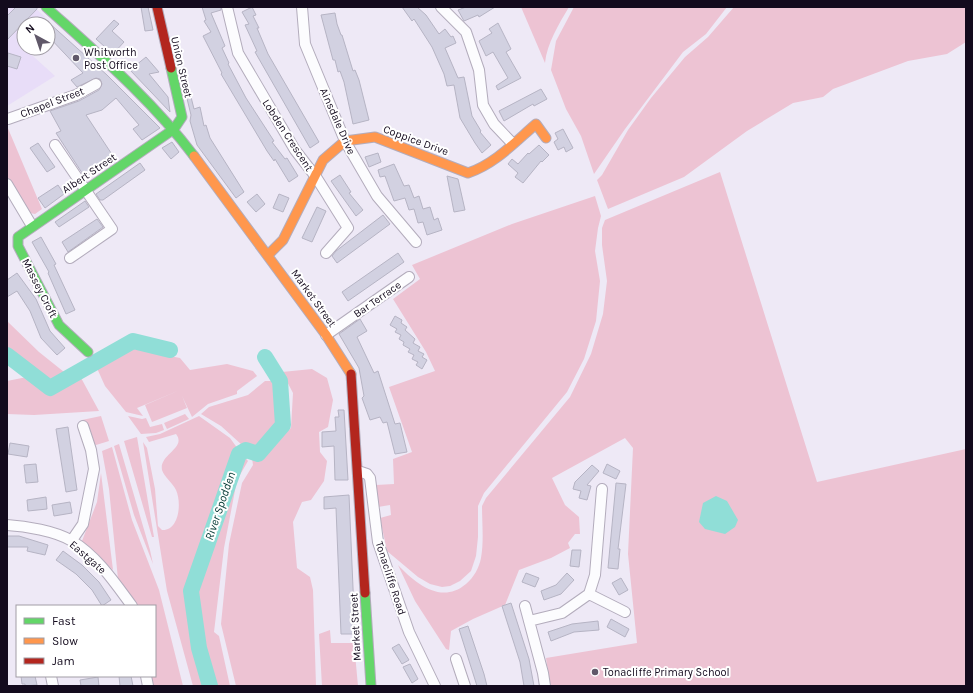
<svg xmlns="http://www.w3.org/2000/svg" width="973" height="693" viewBox="0 0 973 693" font-family="Karla,sans-serif">
<style>
.built{fill:#e8ddf8}
.green{fill:#edc3d3}
.water{fill:#90ded7}
.lines{fill:none;stroke-linecap:round;stroke-linejoin:round}
.river{stroke:#90ded7;stroke-width:16}
.building{fill:#d2d1e1;stroke:#b6b4c4}
.street-casing{stroke:#b3acbc;stroke-width:12}
.fast-casing{stroke:#b3acbc;stroke-width:11}
.slow-casing{stroke:#b3acbc;stroke-width:11}
.jam-casing{stroke:#b3acbc;stroke-width:11}
.street{stroke:#fcfcfe;stroke-width:10}
.fast{stroke:#63d668;stroke-width:9}
.slow{stroke:#ff974d;stroke-width:9}
.jam{stroke:#b3261e;stroke-width:9}
.poi-dot{fill:#605869;stroke:#fff;stroke-width:1.5}
.labels{text-anchor:middle;stroke-width:4;stroke-linejoin:round;paint-order:stroke}
.poi-label{font-size:11px;fill:#130a1d;stroke:#fff;text-anchor:start}
.street-label{font-size:11px;fill:#130a1d;stroke:#fff}
.water-label{font-size:12px;font-style:italic;fill:#003731;stroke:#fff}
</style>
<rect width="100%" height="100%" fill="#eee9f6"/>
<!-- built -->
<path class="built" d="M 7,7 L 34,7 L 45,17 L 39,24 L 24,24 L 23,44 L 24,48 L 55,76 L 7,106 Z"/>
<!-- green -->
<path class="green" d="M 521,7 L 569,7 C 559,24 547,43 545,63 Z
M 574,7 L 727,7 L 706,34 L 683,52 L 625,129 L 594,174 L 581,136 L 566,109 L 551,70 L 556,41 Z
M 734,7 L 966,7 L 966,42 L 947,54 L 908,61 L 833,89 L 823,97 L 793,103 L 747,131 L 684,177 L 608,209 L 597,180 L 602,175 L 628,130 L 651,98 L 685,57 L 708,37 Z
M 7,126 L 42,209 L 35,214 L 30,213 L 7,176 Z
M 720,172 L 817,482 L 966,449 L 966,686 L 550,686 L 546,658 L 637,643 L 628,554 L 633,448 L 625,438 L 552,478 L 565,505 L 579,517 L 580,534 L 575,534 L 568,543 L 570,548 L 551,558 L 519,570 L 505,605 L 473,619 L 451,631 L 449,650 L 446,649 L 415,601 L 398,565 C 415,583 441,605 466,584 C 474,577 479,568 481,558 C 484,541 482,522 482,506 L 486,498 L 570,397 L 591,354 L 603,314 L 607,281 L 602,245 L 602,228 L 605,220 Z
M 595,196 L 601,216 L 598,228 L 595,251 L 600,281 L 596,321 L 584,359 L 567,392 L 484,493 L 478,506 L 478,537 L 476,556 L 471,571 L 460,581 L 450,586 L 442,587 L 430,584 L 418,577 L 387,551 L 380,518 L 391,515 L 390,505 L 378,507 L 376,485 L 394,484 L 393,459 L 412,452 L 389,387 L 435,371 L 426,352 L 393,299 L 420,279 L 412,265 L 512,224 Z
M 7,321 L 39,352 L 64,372 L 76,365 L 77,369 L 49,384 L 14,358 L 7,350 Z
M 129,348 L 180,358 L 190,370 L 227,364 L 253,371 L 257,376 L 237,391 L 237,394 L 208,404 L 192,417 L 182,396 L 187,408 L 152,422 L 145,405 L 180,390 L 137,408 L 143,416 L 126,412 L 105,386 L 96,366 Z
M 312,369 L 327,378 L 333,400 L 328,427 L 319,432 L 320,452 L 327,461 L 324,481 L 311,500 L 302,502 L 293,522 L 297,568 L 310,577 L 313,590 L 316,686 L 236,686 L 221,624 L 229,544 L 242,483 L 253,465 L 252,458 L 260,456 L 291,428 L 293,393 L 282,372 Z
M 80,376 L 99,411 L 34,415 L 7,414 L 7,381 L 27,377 L 48,392 Z
M 265,381 L 275,381 L 277,422 L 258,450 L 242,445 L 221,426 L 201,414 L 209,407 L 248,395 Z
M 185,414 L 189,419 L 167,429 L 164,423 Z
M 101,416 L 109,441 L 96,445 L 93,444 L 82,420 Z
M 128,416 L 142,419 L 146,418 L 150,427 L 162,424 L 164,430 L 156,433 L 141,434 Z
M 199,416 L 230,438 L 238,449 L 234,453 L 188,591 L 196,648 L 207,686 L 193,686 L 167,591 L 143,442 L 147,448 L 155,489 L 158,526 L 162,530 C 179,531 182,503 176,490 C 173,483 164,477 162,470 C 159,454 187,448 176,434 L 149,442 L 146,437 L 160,434 Z
M 137,437 L 154,537 L 152,537 L 124,441 Z
M 119,444 L 150,550 L 153,564 L 134,515 L 114,446 Z
M 112,447 L 132,520 L 159,590 L 183,686 L 153,686 L 151,676 L 155,676 L 155,606 L 135,606 L 118,579 L 109,489 L 102,451 Z
M 242,454 L 248,461 L 237,480 L 224,548 L 214,632 L 219,636 L 230,686 L 215,686 L 201,634 L 195,591 L 233,473 Z
M 101,473 L 113,570 L 82,541 L 97,502 Z
M 330,630 L 331,643 L 354,643 L 358,686 L 322,686 L 319,634 Z"/>
<!-- water -->
<path class="water" d="M 716,496 L 727,501 L 738,520 L 735,527 L 725,534 L 705,529 L 699,522 L 703,503 Z"/>
<g class="lines">
<!-- river -->
<path class="river" d="M 7,355 L 50,388 L 133,341 L 170,350
M 210,686 L 199,648 L 191,591 L 239,454 L 246,450 L 258,454 L 283,425 L 280,381 L 265,357"/>
</g>
<!-- building -->
<path class="building" d="M 16,7 L 37,7 L 37,9 L 7,40 L 7,16 Z
M 141,7 L 148,7 L 153,30 L 145,31 Z
M 202,7 L 221,7 L 221,10 L 211,13 L 225,46 L 222,48 L 229,63 L 228,64 L 246,98 L 274,141 L 272,142 L 285,159 L 287,158 L 298,176 L 289,182 L 275,159 L 274,161 L 267,151 L 221,74 L 222,73 L 203,36 L 211,32 L 204,21 L 206,20 Z
M 252,7 L 256,15 L 253,16 L 259,28 L 257,28 L 268,54 L 319,142 L 310,148 L 255,52 L 257,51 L 245,25 L 249,24 L 242,12 Z
M 402,7 L 417,7 L 426,15 L 439,34 L 445,29 L 451,37 L 453,36 L 456,43 L 445,48 L 458,78 L 464,77 L 472,116 L 481,131 L 480,132 L 491,145 L 482,153 L 475,143 L 460,118 L 454,85 L 447,86 L 444,74 L 432,47 L 414,19 L 412,21 Z
M 466,7 L 495,7 L 479,17 L 478,15 L 464,21 L 458,10 Z
M 335,13 L 337,24 L 341,35 L 342,35 L 353,71 L 355,70 L 359,80 L 369,120 L 353,124 L 344,82 L 340,71 L 338,72 L 335,60 L 333,60 L 321,15 Z
M 114,20 L 119,24 L 112,31 L 124,42 L 113,54 L 96,39 Z
M 48,22 L 107,75 L 160,128 L 142,140 L 133,129 L 139,125 L 116,98 L 102,110 L 86,115 L 115,159 L 86,179 L 56,133 L 61,131 L 50,111 L 79,101 L 99,90 L 102,84 L 100,79 L 96,78 L 77,87 L 71,80 L 83,73 L 48,36 Z
M 498,23 L 511,49 L 506,52 L 521,78 L 498,90 L 496,86 L 508,78 L 493,52 L 486,56 L 479,41 L 492,33 L 489,29 Z
M 8,53 L 21,57 L 17,69 L 7,66 Z
M 146,57 L 159,72 L 149,74 L 168,97 L 170,112 L 130,70 Z
M 187,81 L 194,109 L 200,107 L 204,126 L 206,125 L 210,138 L 244,192 L 236,198 L 197,145 L 190,121 L 191,115 L 183,82 Z
M 541,89 L 547,99 L 534,106 L 533,104 L 504,121 L 499,111 Z
M 563,129 L 573,148 L 566,152 L 564,147 L 558,150 L 554,142 L 558,139 L 555,133 Z
M 172,142 L 179,152 L 171,159 L 162,148 Z
M 38,143 L 55,167 L 47,172 L 30,148 Z
M 539,145 L 549,155 L 542,162 L 541,161 L 523,183 L 515,177 L 518,173 L 508,164 L 512,159 L 518,164 L 528,153 L 529,154 Z
M 378,153 L 381,162 L 369,167 L 365,157 Z
M 140,163 L 145,170 L 103,200 L 100,200 L 96,194 Z
M 394,164 L 404,186 L 409,185 L 414,198 L 419,196 L 423,209 L 430,207 L 434,220 L 438,218 L 442,230 L 427,235 L 423,222 L 418,223 L 414,209 L 409,210 L 405,198 L 394,201 L 385,176 L 380,177 L 378,170 Z
M 340,175 L 351,192 L 349,193 L 363,210 L 356,216 L 331,181 Z
M 447,176 L 458,179 L 465,210 L 454,212 Z
M 58,185 L 64,194 L 45,208 L 38,198 Z
M 257,194 L 265,204 L 256,212 L 247,202 Z
M 279,194 L 289,198 L 283,212 L 273,208 Z
M 85,201 L 89,207 L 59,227 L 55,222 Z
M 317,207 L 326,211 L 312,242 L 302,238 Z
M 383,215 L 390,224 L 337,263 L 332,256 L 336,251 Z
M 97,219 L 103,227 L 68,252 L 62,242 Z
M 41,237 L 56,264 L 54,265 L 75,310 L 66,314 L 48,273 L 49,272 L 32,242 Z
M 398,253 L 404,262 L 348,301 L 342,292 Z
M 17,273 L 36,299 L 50,331 L 65,348 L 57,355 L 41,338 L 30,311 L 17,291 L 7,297 L 7,280 Z
M 395,316 L 402,320 L 401,323 L 407,327 L 405,330 L 415,339 L 413,343 L 420,347 L 418,351 L 424,354 L 422,357 L 427,360 L 422,369 L 416,365 L 418,362 L 412,359 L 414,355 L 408,352 L 410,349 L 403,345 L 404,342 L 399,339 L 401,335 L 395,332 L 397,329 L 390,325 Z
M 360,319 L 367,331 L 357,337 L 374,373 L 378,371 L 395,424 L 400,423 L 407,452 L 395,454 L 387,422 L 383,423 L 380,417 L 370,420 L 362,398 L 364,396 L 359,368 L 339,334 Z
M 338,410 L 344,410 L 348,480 L 335,480 L 334,446 L 322,447 L 322,432 L 336,431 L 335,417 L 339,417 Z
M 68,427 L 77,490 L 66,492 L 56,429 Z
M 10,443 L 29,446 L 27,457 L 8,454 Z
M 36,464 L 38,482 L 26,483 L 24,465 Z
M 607,464 L 620,471 L 616,479 L 603,473 Z
M 592,465 L 599,471 L 587,485 L 591,486 L 587,500 L 579,498 L 581,491 L 573,489 L 575,482 Z
M 616,483 L 626,484 L 618,549 L 620,549 L 618,569 L 608,568 Z
M 349,495 L 355,634 L 341,634 L 336,508 L 324,509 L 324,497 Z
M 46,497 L 47,509 L 28,511 L 27,500 Z
M 70,502 L 72,513 L 54,516 L 52,505 Z
M 7,536 L 19,536 L 48,545 L 45,555 L 27,551 L 28,547 L 7,547 Z
M 572,550 L 581,550 L 579,567 L 570,566 Z
M 63,551 L 82,565 L 99,582 L 111,600 L 102,606 L 92,590 L 76,574 L 56,560 Z
M 526,573 L 539,578 L 535,587 L 522,582 Z
M 567,573 L 574,580 L 561,594 L 544,600 L 541,591 L 556,585 Z
M 621,578 L 628,590 L 619,595 L 612,583 Z
M 511,603 L 529,659 L 534,686 L 524,686 L 520,662 L 502,606 Z
M 611,619 L 629,629 L 625,637 L 607,627 Z
M 598,621 L 599,630 L 574,632 L 551,641 L 548,632 L 572,624 Z
M 468,626 L 484,674 L 487,686 L 477,686 L 459,629 Z
M 399,644 L 409,660 L 402,664 L 392,648 Z
M 410,664 L 418,679 L 412,683 L 403,667 Z
M 21,676 L 35,676 L 37,685 L 25,686 L 25,684 L 22,684 Z
M 119,676 L 131,676 L 133,686 L 120,686 Z
M 98,677 L 99,686 L 81,686 L 80,680 Z"/>
<g class="lines">
<defs>
<path id="street" d="M 227,7 L 238,53 L 295,150 L 316,177 L 348,228 L 326,253
M 302,7 L 305,44 L 345,141 L 377,196 L 416,242
M 441,7 L 466,32 L 479,70 L 483,105 L 494,124 L 512,143
M 8,119 L 76,95 L 96,84
M 55,145 L 112,229 L 70,258
M 7,184 L 32,226
M 326,335 L 409,277
M 358,471 L 367,474 L 370,478 L 378,542 L 409,632 L 435,686
M 7,525 C 25,526 56,531 72,541 C 97,556 115,583 132,606
M 72,540 L 83,524 L 94,469 L 91,450 L 83,426
M 589,594 L 625,612
M 525,606 L 543,673 L 545,686
M 529,621 L 562,613 L 589,594 L 595,575 L 602,489
M 456,659 L 465,686
M 51,676 L 53,686
M 146,676 L 148,686"/>
<path id="fast" d="M 46,7 C 98,54 152,100 194,156
M 88,352 L 59,325 L 18,246 L 18,237 L 174,129 L 182,117 L 171,68
M 365,593 L 371,686"/>
<path id="slow" d="M 194,156 L 326,335 L 351,374
M 268,255 L 283,240 L 323,160 L 345,141 L 375,137 L 468,173 C 495,164 515,142 536,124 L 546,138"/>
<path id="jam" d="M 157,7 L 171,68
M 351,374 L 365,593"/>
</defs>
<!-- street casing -->
<use href="#street" class="street-casing"/>
<!-- fast casing -->
<use href="#fast" class="fast-casing"/>
<!-- slow casing -->
<use href="#slow" class="slow-casing"/>
<!-- jam casing -->
<use href="#jam" class="jam-casing"/>
<!-- street -->
<use href="#street" class="street"/>
<!-- fast -->
<use href="#fast" class="fast"/>
<!-- slow -->
<use href="#slow" class="slow"/>
<!-- jam -->
<use href="#jam" class="jam"/>
</g>
<!-- markers -->
<g class="poi-dot">
<circle cx="76" cy="58" r="4"/>
<circle cx="595" cy="672" r="4"/>
</g>
<g class="labels">
<!-- poi labels -->
<g class="poi-label">
<text x="84" y="56">Whitworth<tspan x="84" dy="13">Post Office</tspan></text>
<text x="603" y="676">Tonacliffe Primary School</text>
</g>
<!-- street labels -->
<g class="street-label">
<text transform="translate(182 67) rotate(77)" y="4">Union Street</text>
<text transform="translate(52 102) rotate(-21)" y="4">Chapel Street</text>
<text transform="translate(338 121) rotate(66)" y="4">Ainsdale Drive</text>
<text transform="translate(288 135) rotate(57)" y="4">Lobden Crescent</text>
<text transform="translate(416 140) rotate(20)" y="4">Coppice Drive</text>
<text transform="translate(89 173) rotate(-34)" y="4">Albert Street</text>
<text transform="translate(40 288) rotate(63)" y="4">Massey Croft</text>
<text transform="translate(314 298) rotate(54)" y="4">Market Street</text>
<text transform="translate(377 299) rotate(-35)" y="4">Bar Terrace</text>
<text transform="translate(88 557) rotate(41)" y="4">Eastgate</text>
<text transform="translate(391 578) rotate(72)" y="4">Tonacliffe Road</text>
<text transform="translate(355 627) rotate(-93)" y="4">Market Street</text>
</g>
<!-- water labels -->
<g class="water-label">
<text transform="translate(220 506) rotate(-71)" y="4">River Spodden</text>
</g>
</g>
<!-- border -->
<rect width="973" height="693" fill="none" stroke="#130a1d" stroke-width="16"/>
<!-- legend -->
<rect x="16" y="605" width="140" height="72" fill="#ffffff" stroke="#a19da5"/>
<rect x="24" y="618" width="20" height="6" fill="#63d668" stroke="#a19da5"/>
<text x="52" y="625" font-size="12" fill="#130a1d">Fast</text>
<rect x="24" y="638" width="20" height="6" fill="#ff974d" stroke="#a19da5"/>
<text x="52" y="645" font-size="12" fill="#130a1d">Slow</text>
<rect x="24" y="658" width="20" height="6" fill="#b3261e" stroke="#a19da5"/>
<text x="52" y="665" font-size="12" fill="#130a1d">Jam</text>
<!-- north arrow -->
<g transform="translate(36 36) rotate(320)"><circle r="19" fill="#ffffff" stroke="#a19da5"/>
<path d="M0-3L7 15L0 10L-7 15Z" fill="#605869"/>
<text y="-6" font-size="11" font-weight="bold" text-anchor="middle" fill="#130a1d">N</text>
</g>
</svg>
